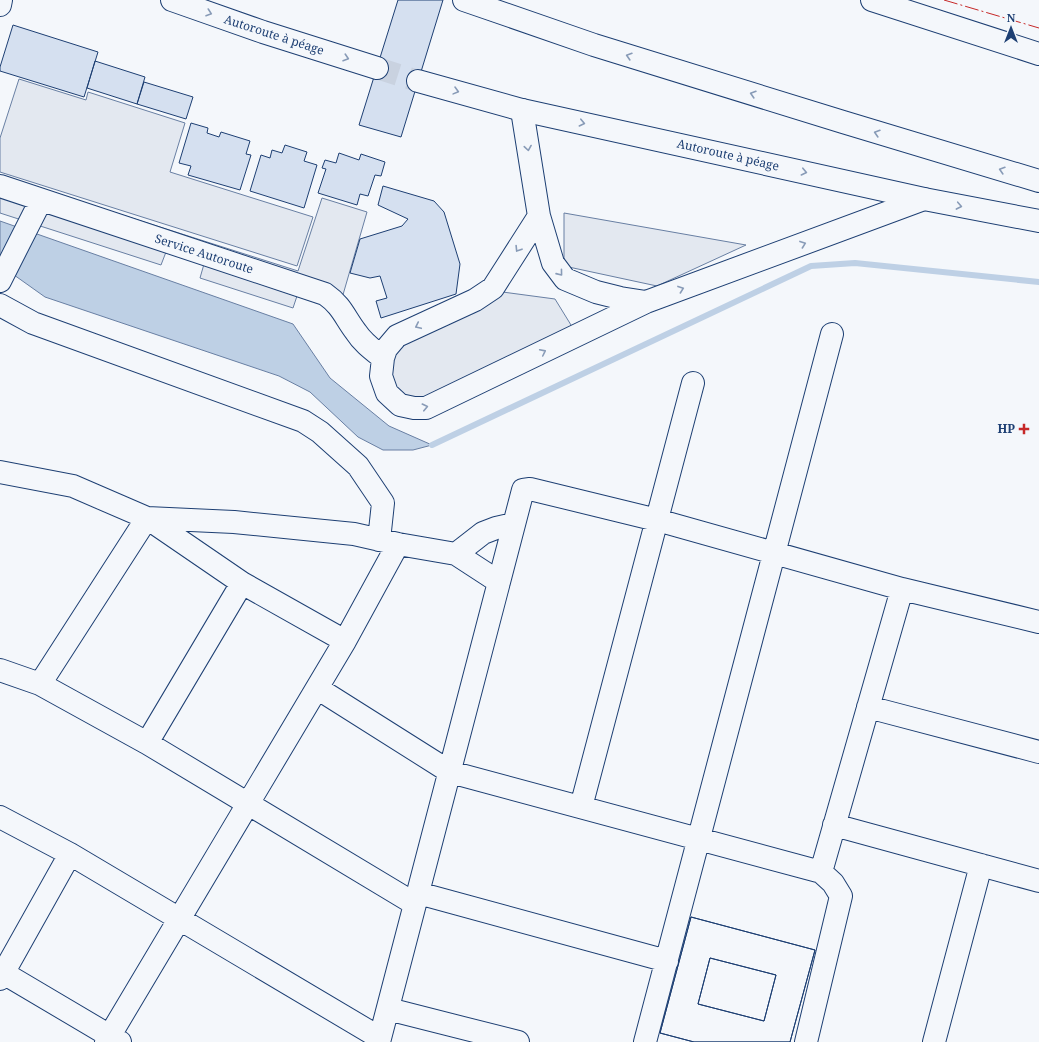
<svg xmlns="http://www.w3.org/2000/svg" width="1039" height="1042" viewBox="0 0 1039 1042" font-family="'Noto Serif',serif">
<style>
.parking{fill:#e3e8f0;stroke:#687fa3}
.water{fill:#bed0e5;stroke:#687fa3}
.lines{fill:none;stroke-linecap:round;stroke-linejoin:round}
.stream{stroke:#bed0e5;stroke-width:6}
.building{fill:#d5e0f0;stroke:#1d3f73;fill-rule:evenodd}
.highway-tunnel{stroke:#c9d2e0;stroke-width:22;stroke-dasharray:22 11;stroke-linecap:butt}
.minor-casing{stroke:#1d3f73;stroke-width:24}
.highway-casing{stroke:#1d3f73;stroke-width:24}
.minor{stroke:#f4f7fb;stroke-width:22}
.highway{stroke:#f4f7fb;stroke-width:22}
.power{stroke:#c62828;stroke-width:1;stroke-dasharray:14 3 2 3;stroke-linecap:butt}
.oneway{stroke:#889bb7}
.poi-dot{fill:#c62828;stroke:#f4f7fb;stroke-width:1.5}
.labels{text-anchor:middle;stroke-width:3;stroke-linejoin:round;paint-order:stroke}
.street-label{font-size:12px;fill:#1d3f73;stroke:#f4f7fb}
.poi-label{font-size:12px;font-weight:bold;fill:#1d3f73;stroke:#f4f7fb;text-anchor:end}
</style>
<rect width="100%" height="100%" fill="#f4f7fb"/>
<!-- parking -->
<path class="parking" d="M 19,79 L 86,100 L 88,92 L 185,123 L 170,172 L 313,217 L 297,266 L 0,172 L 0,138 Z
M 0,176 L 298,271 L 322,198 L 367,212 L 340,305 L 298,293 L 293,308 L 200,278 L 204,264 L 166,252 L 161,265 L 0,213 Z
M 564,213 L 746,245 L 657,286 L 564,266 Z
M 480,289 L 555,299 L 579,338 L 395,408 L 381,346 Z"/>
<!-- water -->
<path class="water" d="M 0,221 L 293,324 L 330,378 L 389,426 L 432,445 L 413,450 L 383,450 L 358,437 L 310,392 L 279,376 L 45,297 L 0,265 Z"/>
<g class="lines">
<!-- stream -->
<path class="stream" d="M 432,445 L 811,266 L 855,263 L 1039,282"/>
</g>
<!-- building -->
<path class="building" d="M 398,0 L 443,0 L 401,137 L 359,125 Z
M 13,25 L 98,52 L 84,97 L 0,71 L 0,67 Z
M 95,61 L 145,77 L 137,104 L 87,88 Z
M 144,82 L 193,97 L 186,119 L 137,104 Z
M 191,123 L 208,128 L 207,133 L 219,137 L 221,132 L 250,141 L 246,154 L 251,155 L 240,190 L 188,175 L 191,166 L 179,163 Z
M 285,145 L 307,152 L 304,161 L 317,165 L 304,208 L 250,191 L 261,155 L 270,158 L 272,150 L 282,153 Z
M 339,153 L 359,160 L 361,154 L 385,162 L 381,176 L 375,175 L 368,196 L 360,194 L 357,205 L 318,193 L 326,169 L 322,168 L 325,160 L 336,163 Z
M 383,186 L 434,201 L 444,212 L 460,264 L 456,294 L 381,318 L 376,301 L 387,298 L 380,276 L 370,278 L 350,273 L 360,239 L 402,226 L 408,219 L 378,205 Z
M 691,917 L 815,950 L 790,1042 L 694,1042 L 660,1033 ZM 710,958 L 776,975 L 764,1021 L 698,1004 Z
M 691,917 L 815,950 L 790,1042 L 694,1042 L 660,1033 Z
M 710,958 L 776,975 L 764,1021 L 698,1004 Z"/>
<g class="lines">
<!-- highway-tunnel -->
<path class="highway-tunnel" d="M 377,68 L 418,81"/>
<defs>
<path id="minor" d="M 872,0 L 1039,54
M 0,5 L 1,0
M 522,110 L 539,216 L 553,263 L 565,279 L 596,292 L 620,298 L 646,302 L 924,199
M 0,186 L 325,294 C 342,306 344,316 356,332 C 363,343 373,350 383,358
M 539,216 L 493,288 L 475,300 L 397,336 L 386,349 L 383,358 L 381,376 L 387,393 L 400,405 L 414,408 L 426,408 L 646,302
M 0,281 L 41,200
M 0,305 L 33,323 L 303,421 L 320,432 L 358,466 L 383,503 L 379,540
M 0,472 L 73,486 L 147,518 L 234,522 L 354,534 L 398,544 L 456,554 L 483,533 L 496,528 L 514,524
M 456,554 L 499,582
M 242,583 L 345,641
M 0,670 L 40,684 L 147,743 L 415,904
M 40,684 L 147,518 L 242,583 L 147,743
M 317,688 L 450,772 L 821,872 L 833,883 L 841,896 L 806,1042
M 868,707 L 1039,752
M 581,807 L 693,383
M 0,817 L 70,854 L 380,1038
M 834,825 L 1039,881
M 821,872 L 902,589
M 418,893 L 667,961
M 0,971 L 120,1042
M 0,979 L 70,854
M 388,1009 L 518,1042
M 106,1042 L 345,641 L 398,544
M 379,1042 L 523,490 L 530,489 L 657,520 L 902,589 L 1039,622
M 645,1042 L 832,334
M 934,1042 L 981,865"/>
<path id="highway" d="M 172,0 L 263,32 L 377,68
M 464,0 L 594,45 L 843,122 L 1039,181
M 418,81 L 522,110 L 924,199 L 1039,221"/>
</defs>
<!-- minor casing -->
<use href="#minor" class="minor-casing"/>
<!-- highway casing -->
<use href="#highway" class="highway-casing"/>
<!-- minor -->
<use href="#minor" class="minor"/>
<!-- highway -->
<use href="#highway" class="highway"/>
<!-- power -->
<path class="power" d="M 944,0 L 1039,28"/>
</g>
<!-- one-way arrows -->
<defs><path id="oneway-chevron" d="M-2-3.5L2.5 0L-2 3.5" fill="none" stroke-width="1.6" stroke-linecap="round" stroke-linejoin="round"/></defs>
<g class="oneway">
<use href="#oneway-chevron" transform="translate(209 13) rotate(19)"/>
<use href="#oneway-chevron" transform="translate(629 56) rotate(-163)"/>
<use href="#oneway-chevron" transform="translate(346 58) rotate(18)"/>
<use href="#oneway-chevron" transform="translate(456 91) rotate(15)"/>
<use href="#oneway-chevron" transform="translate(753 94) rotate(-163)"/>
<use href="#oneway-chevron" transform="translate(582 123) rotate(13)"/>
<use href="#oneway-chevron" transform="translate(877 133) rotate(-163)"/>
<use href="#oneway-chevron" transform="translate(528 148) rotate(81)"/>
<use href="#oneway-chevron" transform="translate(1002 170) rotate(-163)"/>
<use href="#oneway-chevron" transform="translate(804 172) rotate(13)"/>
<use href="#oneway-chevron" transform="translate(959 206) rotate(11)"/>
<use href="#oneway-chevron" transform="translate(803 244) rotate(-20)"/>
<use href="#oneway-chevron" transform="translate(518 249) rotate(122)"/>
<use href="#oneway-chevron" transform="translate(560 273) rotate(51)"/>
<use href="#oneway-chevron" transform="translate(681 289) rotate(-20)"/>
<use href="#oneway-chevron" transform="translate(418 326) rotate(155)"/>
<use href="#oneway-chevron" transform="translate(543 352) rotate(-26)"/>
<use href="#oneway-chevron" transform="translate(425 407) rotate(-13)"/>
</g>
<!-- markers -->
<path class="poi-dot" d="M1022 423h4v4h4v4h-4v4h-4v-4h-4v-4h4z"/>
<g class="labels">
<!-- street labels -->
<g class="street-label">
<text transform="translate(274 35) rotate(18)" y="4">Autoroute à péage</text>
<text transform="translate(728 155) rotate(13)" y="4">Autoroute à péage</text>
<text transform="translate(204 254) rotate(18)" y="4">Service Autoroute</text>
</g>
<!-- poi labels -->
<g class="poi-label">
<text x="1015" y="433">HP</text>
</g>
</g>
<!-- north arrow -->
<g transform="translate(1011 28)" stroke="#f4f7fb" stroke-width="3" paint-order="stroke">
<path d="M0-3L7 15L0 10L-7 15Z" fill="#1d3f73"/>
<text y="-6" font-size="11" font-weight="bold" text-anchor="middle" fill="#1d3f73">N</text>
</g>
</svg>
